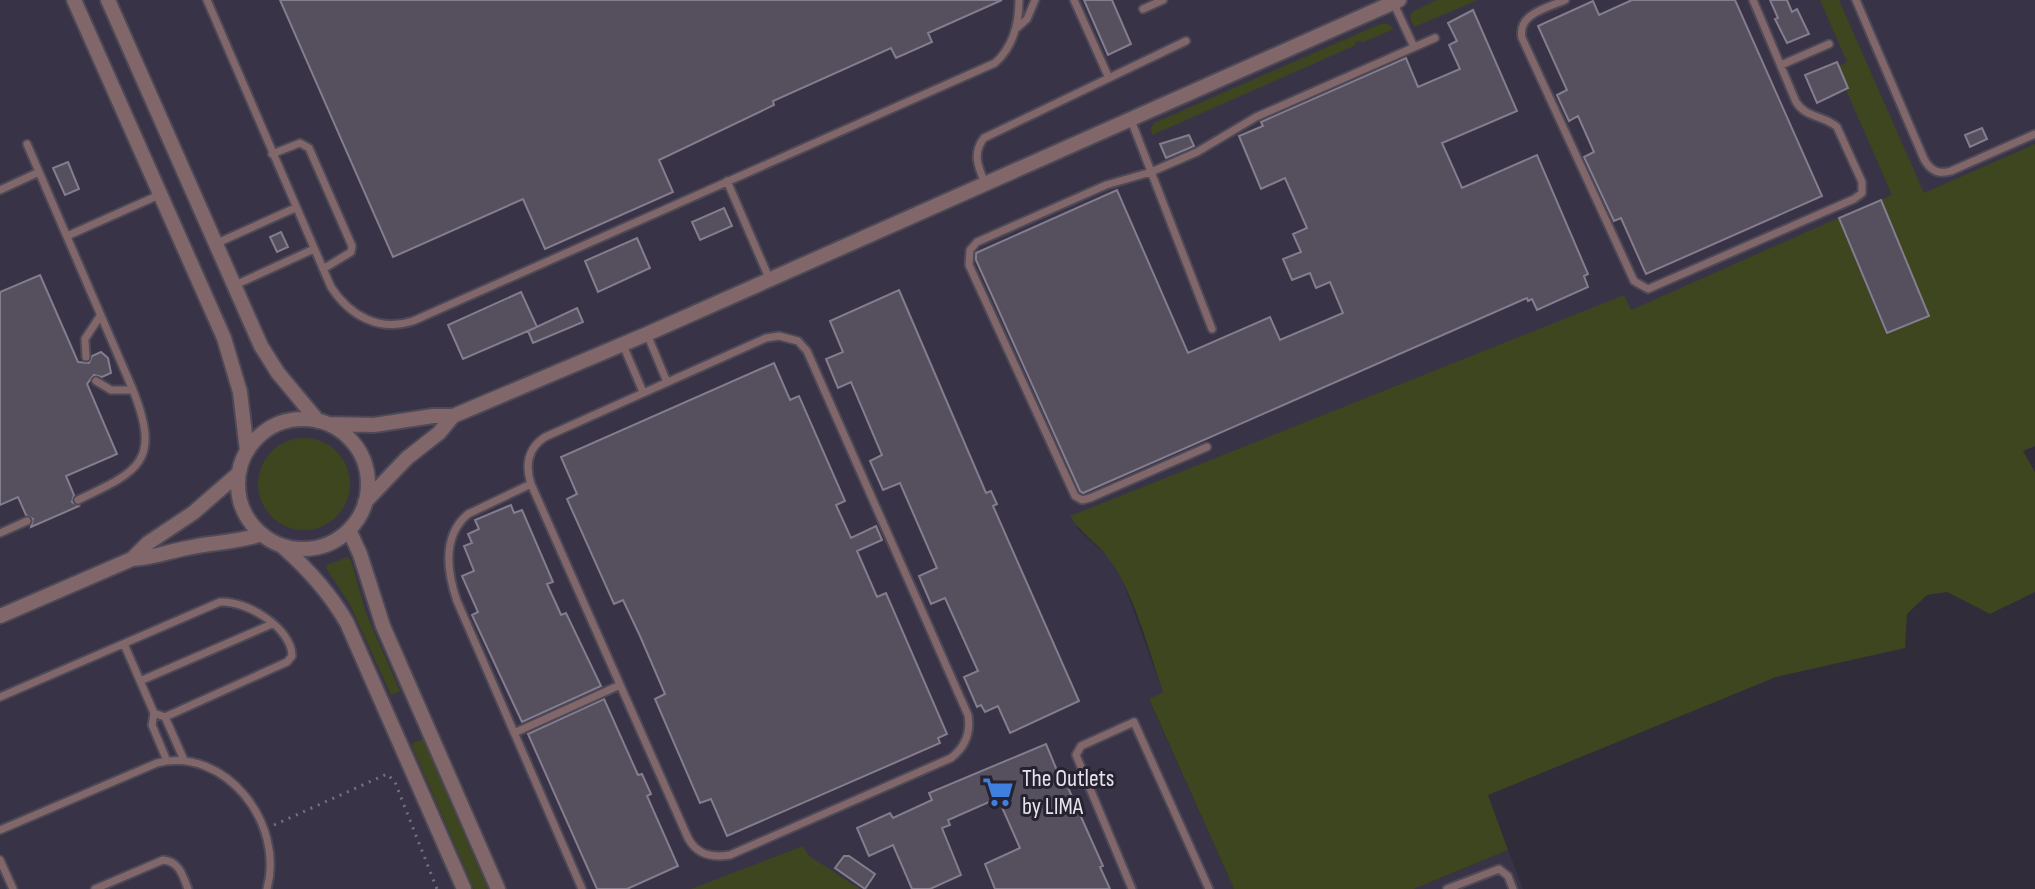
<svg xmlns="http://www.w3.org/2000/svg" width="2035" height="889" viewBox="0 0 2035 889" font-family="'Sofia Sans Condensed',sans-serif">
<style>
.built{fill:#393348}
.green{fill:#3d461e}
.building{fill:#554f5e;stroke:#847d8e;stroke-width:2}
.lines{fill:none;stroke-linecap:round;stroke-linejoin:round}
.service-casing{stroke:#4d4956;stroke-width:11}
.minor-casing{stroke:#4d4956;stroke-width:18}
.path{stroke:#74717d;stroke-width:3;stroke-dasharray:2 6;stroke-linecap:butt}
.service{stroke:#81666a;stroke-width:7}
.minor{stroke:#81666a;stroke-width:14}
.labels{text-anchor:middle;stroke-width:6;stroke-linejoin:round;paint-order:stroke}
.poi-label{font-size:24px;fill:#e5e3ec;stroke:#262230;text-anchor:start}
</style>
<rect width="100%" height="100%" fill="#302c3a"/>
<!-- built -->
<path class="built" d="M 0,0 L 2035,0 L 2035,446 L 1694,448 L 1624,296 L 1076,527 L 1109,558 L 1124,584 L 1163,693 L 1149,700 L 1234,889 L 0,889 Z
M 1508,850 L 1523,889 L 1414,889 Z"/>
<!-- green -->
<path class="green" d="M 1437,0 L 1478,0 L 1414,27 L 1410,18 L 1412,12 Z
M 1820,0 L 1839,0 L 1924,193 L 2035,144 L 2035,446 L 2023,451 L 2035,472 L 2035,592 L 1990,614 L 1947,592 L 1927,595 L 1907,614 L 1905,648 L 1776,677 L 1488,795 L 1508,850 L 1414,889 L 1234,889 L 1149,699 L 1163,692 C 1149,652 1134,591 1108,558 C 1097,542 1080,533 1070,516 L 1624,295 L 1631,310 L 1838,218 L 1886,334 L 1929,316 L 1881,200 L 1892,195 L 1846,90 L 1849,88 L 1839,66 L 1847,62 Z
M 1380,24 L 1388,24 L 1394,29 L 1364,42 L 1357,41 L 1354,46 L 1152,135 L 1151,128 L 1154,123 Z
M258 484a46 46 0 1 1 92 0a46 46 0 1 1-92 0Z
M 347,557 L 351,560 L 366,613 L 400,691 L 391,695 L 349,603 L 326,568 L 327,565 Z
M 423,739 L 488,889 L 474,889 L 411,744 Z
M 803,846 L 808,855 L 860,889 L 691,889 Z"/>
<!-- building -->
<path class="building" d="M 280,0 L 1002,0 L 928,33 L 932,42 L 896,58 L 891,48 L 773,101 L 774,105 L 659,160 L 673,192 L 545,249 L 523,199 L 393,257 Z
M 1084,0 L 1112,0 L 1131,44 L 1108,55 Z
M 1632,0 L 1735,0 L 1822,196 L 1646,274 L 1621,218 L 1614,221 L 1584,157 L 1594,152 L 1578,116 L 1569,121 L 1557,95 L 1567,90 L 1538,26 L 1593,1 L 1599,15 Z
M 1770,0 L 1787,0 L 1792,12 L 1797,9 L 1809,34 L 1787,43 L 1775,19 L 1778,18 Z
M 1473,10 L 1517,111 L 1442,143 L 1462,188 L 1537,155 L 1588,274 L 1584,276 L 1588,287 L 1537,310 L 1532,299 L 1528,301 L 1527,298 L 1083,493 L 1080,491 L 976,260 L 976,253 L 1117,190 L 1188,353 L 1270,317 L 1280,340 L 1343,313 L 1330,282 L 1316,288 L 1310,273 L 1292,280 L 1283,259 L 1301,252 L 1293,234 L 1307,228 L 1285,178 L 1261,189 L 1239,136 L 1263,126 L 1261,122 L 1406,58 L 1418,87 L 1460,69 L 1449,45 L 1457,41 L 1448,23 Z
M 1837,62 L 1848,88 L 1817,103 L 1805,75 Z
M 1982,128 L 1987,139 L 1970,147 L 1965,135 Z
M 1189,135 L 1194,146 L 1166,158 L 1160,144 Z
M 68,162 L 79,189 L 65,195 L 53,168 Z
M 1881,200 L 1929,316 L 1887,333 L 1839,218 Z
M 724,208 L 732,226 L 700,240 L 692,222 Z
M 281,232 L 288,247 L 277,252 L 270,237 Z
M 637,238 L 650,268 L 598,292 L 585,261 Z
M 40,275 L 78,362 L 89,363 L 92,356 L 101,352 L 108,358 L 111,373 L 102,377 L 94,375 L 87,384 L 117,454 L 66,476 L 74,495 L 72,502 L 79,506 L 31,527 L 33,519 L 26,515 L 18,497 L 0,505 L 0,292 Z
M 899,290 L 986,493 L 991,491 L 997,504 L 993,506 L 1079,701 L 1010,733 L 998,706 L 985,712 L 981,705 L 977,707 L 964,677 L 978,671 L 945,598 L 931,604 L 919,576 L 937,568 L 900,483 L 883,490 L 870,461 L 882,455 L 851,382 L 838,388 L 826,359 L 843,352 L 830,321 Z
M 521,292 L 537,327 L 463,359 L 448,325 Z
M 577,308 L 583,322 L 533,343 L 528,331 Z
M 774,363 L 790,400 L 799,396 L 845,501 L 836,505 L 851,538 L 876,526 L 882,540 L 857,551 L 877,597 L 886,593 L 947,734 L 938,738 L 940,743 L 727,836 L 711,799 L 700,803 L 655,699 L 665,694 L 640,636 L 623,600 L 614,604 L 567,499 L 577,494 L 561,457 Z
M 511,505 L 514,513 L 522,510 L 553,582 L 547,584 L 558,608 L 561,615 L 566,613 L 601,686 L 522,722 L 472,615 L 478,612 L 462,576 L 474,571 L 464,546 L 472,543 L 468,534 L 479,529 L 475,520 Z
M 604,699 L 638,775 L 642,774 L 651,794 L 647,796 L 678,866 L 627,889 L 597,889 L 528,734 Z
M 1046,744 L 1058,773 L 1061,772 L 1103,866 L 1100,867 L 1110,889 L 995,889 L 985,864 L 1020,848 L 998,798 L 948,820 L 950,825 L 942,828 L 961,875 L 930,889 L 912,889 L 893,845 L 869,856 L 857,828 L 890,813 L 893,818 L 932,800 L 929,793 Z
M 844,856 L 849,856 L 875,874 L 865,889 L 835,868 Z"/>
<g class="lines">
<defs>
<path id="service" d="M 207,0 L 331,287 C 350,316 379,332 413,321 L 995,63 C 1013,47 1019,24 1019,0
M 1074,0 L 1108,76
M 1565,0 C 1547,8 1517,14 1522,38 L 1634,281 L 1648,289 L 1854,199 L 1862,193 L 1862,182 L 1837,127 C 1824,115 1807,119 1796,102 L 1753,0
M 1856,0 L 1924,159 C 1930,170 1938,175 1951,171 L 2035,134
M 1393,2 L 1414,47
M 1143,9 L 1163,0
M 1017,28 L 1027,19 L 1035,0
M 1781,65 L 1829,44
M 1131,120 L 1212,329
M 27,144 L 133,390 C 161,461 140,471 78,500
M 272,154 L 300,143 L 309,148 L 352,246 L 351,252 L 323,269
M 727,181 L 769,278
M 985,183 C 978,167 972,153 984,138 L 1186,41
M 0,190 L 39,172
M 67,236 L 159,195
M 215,244 L 295,208
M 233,286 L 314,249
M 647,334 L 667,382
M 779,336 L 798,341 L 807,351 L 968,715 C 971,732 965,747 951,758 L 730,855 C 712,858 697,855 688,838 L 531,484 C 525,465 528,448 545,437 L 766,338 Z
M 623,345 L 643,392
M 86,357 L 85,339 L 100,316
M 96,381 L 111,390 L 133,390
M 1207,447 L 1090,498 L 1082,500 L 1075,496 L 969,265 L 970,250 L 977,242 L 1106,185 L 1151,172 L 1197,152 L 1256,117 L 1435,38
M 531,484 L 468,514 C 442,536 447,572 457,601 L 582,889
M 0,533 L 27,521
M 124,644 L 154,713
M 140,681 L 272,624
M 0,697 L 220,602 C 246,600 292,628 292,656 L 287,662 L 165,717
M 514,733 L 620,685
M 167,761 L 152,725 L 154,713 L 165,717 L 184,760
M 0,830 L 157,763 C 226,746 285,824 267,889
M 0,860 L 13,889
M 95,889 L 163,860 C 179,861 183,876 188,889
M 1132,889 L 1076,755 L 1081,746 L 1134,722 L 1209,889
M 1447,889 L 1499,869 L 1508,876 L 1513,889"/>
<path id="minor" d="M 74,0 L 224,338 L 240,392 L 247,451
M 108,0 L 261,346 L 278,373 L 318,421
M238 484a65 65 0 1 1 130 0a65 65 0 1 1-130 0Z
M 329,424 L 374,425 L 433,416 L 453,416 L 647,334 L 1399,0
M 365,502 L 407,458 L 439,433 L 453,416
M 349,530 L 360,554 L 383,626 L 498,889
M 282,546 C 308,569 330,593 347,623 L 464,889
M 132,559 C 154,558 166,552 187,548 C 212,542 237,543 262,534
M 0,616 L 132,559 L 148,543 L 193,513 L 239,473"/>
</defs>
<!-- service casing -->
<use href="#service" class="service-casing"/>
<!-- minor casing -->
<use href="#minor" class="minor-casing"/>
<!-- path -->
<path class="path" d="M 274,825 L 387,774 L 395,782 L 437,889"/>
<!-- service -->
<use href="#service" class="service"/>
<!-- minor -->
<use href="#minor" class="minor"/>
</g>
<!-- icons -->
<defs>
<symbol id="supermarket-bare" viewBox="-9 -9 18 18"><path d="M-6-5.5h2.5l.6 2H6L4.5 2H-2.5L-4.4-4H-6ZM-1.5 3.2a1.3 1.3 0 1 0 .1 0ZM3 3.2a1.3 1.3 0 1 0 .1 0Z" fill="#3f7fe0" stroke="#262230" stroke-width="2.5" paint-order="stroke"/></symbol>
</defs>
<g fill-rule="evenodd">
<use href="#supermarket-bare" x="976" y="770" width="44" height="44"/>
</g>
<g class="labels">
<!-- poi labels -->
<g class="poi-label">
<text x="1022" y="786">The Outlets<tspan x="1022" dy="28">by LIMA</tspan></text>
</g>
</g>
</svg>
